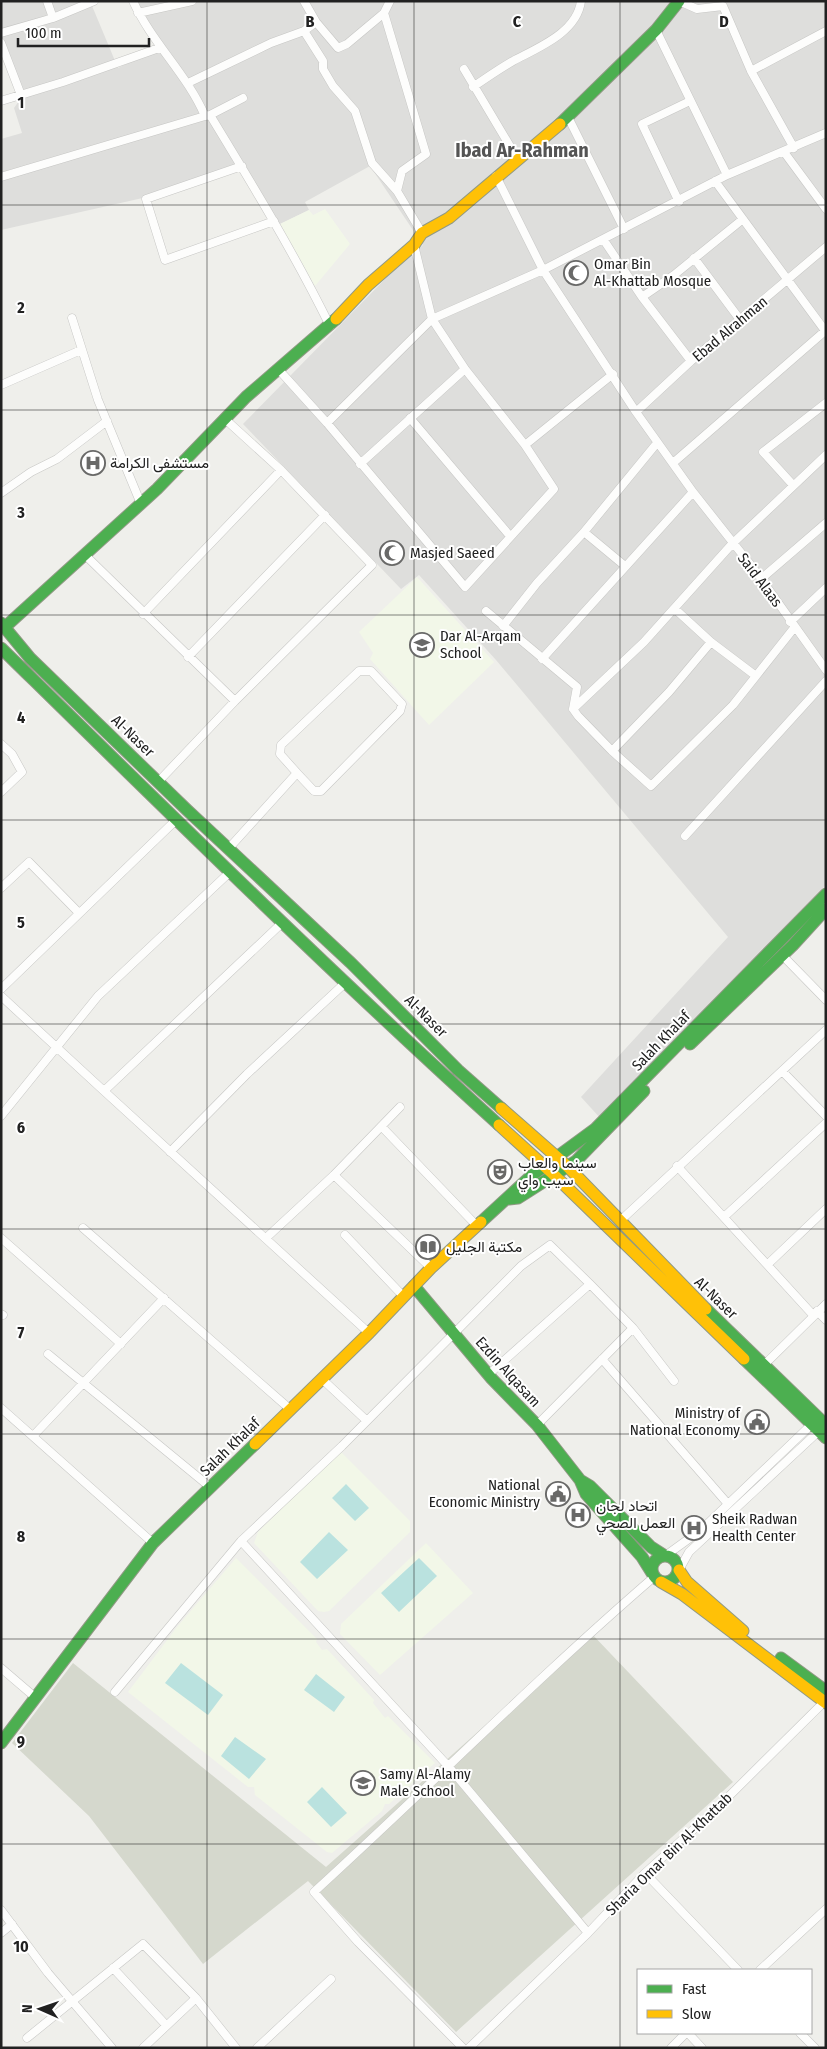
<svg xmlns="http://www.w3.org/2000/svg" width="827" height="2049" viewBox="0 0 827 2049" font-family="'Fira Sans Condensed',Vazirmatn,sans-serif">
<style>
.built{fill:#dededc}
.education{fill:#f2f7e8}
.construction{fill:#d5d8cd}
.pitch{fill:#bae2df}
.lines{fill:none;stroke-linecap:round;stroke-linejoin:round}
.street-casing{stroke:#c6c6c4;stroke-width:9}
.fast-casing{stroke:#909984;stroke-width:13}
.slow-casing{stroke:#909984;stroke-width:13}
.street{stroke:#fdfdfc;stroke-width:8}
.fast{stroke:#4caf50;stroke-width:11}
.slow{stroke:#ffc107;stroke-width:11}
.grid{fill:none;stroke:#212121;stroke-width:1;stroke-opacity:0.55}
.labels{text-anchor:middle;stroke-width:4;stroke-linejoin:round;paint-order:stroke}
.poi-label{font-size:15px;fill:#212121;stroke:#fff;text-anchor:start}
.street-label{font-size:15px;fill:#212121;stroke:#fff}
.district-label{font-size:20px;font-weight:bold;fill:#545454;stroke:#fff}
.grid-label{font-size:16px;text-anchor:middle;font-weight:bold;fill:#212121;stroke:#fff;stroke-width:4;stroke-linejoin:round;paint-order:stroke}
</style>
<rect width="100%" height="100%" fill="#efefeb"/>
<!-- built -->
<path class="built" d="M 1,1 L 90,1 L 118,68 L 157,49 L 136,1 L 826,1 L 826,885 L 601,1119 L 581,1097 L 728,937 L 496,660 L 419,575 L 401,589 L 243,424 L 390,274 L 423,245 L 370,166 L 305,202 L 309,210 L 280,224 L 240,169 L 178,190 L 1,230 L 1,139 L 22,133 L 14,108 L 21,98 L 1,54 Z"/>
<!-- education -->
<path class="education" d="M 325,209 L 350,244 L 315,286 L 280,224 L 309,210 L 313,215 Z
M 417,577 L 494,662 L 429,725 L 370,659 L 373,653 L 359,632 Z
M 340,1451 L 410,1521 L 410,1532 L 329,1611 L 324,1612 L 318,1611 L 254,1543 L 258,1532 Z
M 426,1543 L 473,1593 L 380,1675 L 340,1634 L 341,1624 Z
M 236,1558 L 317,1639 L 316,1642 L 322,1650 L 327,1649 L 374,1700 L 373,1703 L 385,1718 L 388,1716 L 435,1763 L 389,1804 L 385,1804 L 382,1811 L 332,1853 L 327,1852 L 255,1795 L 254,1787 L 248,1787 L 128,1692 L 177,1627 Z"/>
<!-- construction -->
<path class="construction" d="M 590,1632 L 733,1782 L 456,2032 L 308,1881 L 203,1964 L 89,1816 L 12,1743 L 73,1663 L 326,1867 Z"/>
<!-- pitch -->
<path class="pitch" d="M 346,1484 L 369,1508 L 355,1521 L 332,1498 Z
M 329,1532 L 348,1550 L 317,1579 L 300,1562 Z
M 419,1558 L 437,1576 L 399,1612 L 381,1593 Z
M 181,1663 L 223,1695 L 208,1715 L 165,1683 Z
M 316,1674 L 345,1697 L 334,1712 L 304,1690 Z
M 235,1737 L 266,1759 L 249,1779 L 221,1756 Z
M 322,1787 L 347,1813 L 331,1827 L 307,1802 Z"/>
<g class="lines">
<defs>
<path id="street" d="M 47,1 L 53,18
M 133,1 C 152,43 187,74 205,116 L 210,115 C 252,184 294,253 330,326
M 304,1 L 316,22 L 338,48 L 347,44 L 384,13
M 390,1 L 384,13 L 426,154 L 402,171 L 397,191 L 422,233
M 679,1 L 697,9 L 723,6 L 751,71 L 794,148
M 138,13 L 192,1
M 656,30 L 727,175
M 304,31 L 323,61 L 323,69 L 333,86 L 355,111 L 372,163 L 397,191
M 1,33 L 53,18 L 94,1
M 1,43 L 21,95
M 464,69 L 517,158
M 751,71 L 826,31
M 188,83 L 271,43 L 304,31 L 316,22
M 473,87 C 486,78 499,69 513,61 C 537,48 577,33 581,1
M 1,101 L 63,82 L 159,48
M 210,115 L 243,98
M 568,117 L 624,229
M 784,152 L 826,209
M 242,166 L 146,199 L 165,260 L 274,221
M 496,176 L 543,270 L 636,412 L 693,492 L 757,573 L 826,670
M 1,177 L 205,116
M 715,181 L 826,332
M 679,202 L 642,124 L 690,101
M 603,239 L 642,297 L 691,361
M 414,245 L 432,319 L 465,369 L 525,445
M 694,258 L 741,321
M 642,297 L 674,275 L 743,219
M 72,318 L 98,400 L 141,504
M 279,370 L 327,423
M 613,374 L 525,445 L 554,489 L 465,587 L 327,423 L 432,319 L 543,270 L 727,175 L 826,133
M 1,385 L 81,350
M 636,412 L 691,361 L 826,247
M 410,418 L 510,536
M 673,463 L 825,331
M 360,464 L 465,369
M 793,485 L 763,452 L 826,403
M 1,493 L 31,472 L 57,459 L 107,421
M 584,532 L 657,443
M 84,554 L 235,701
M 761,579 L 826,523
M 486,611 L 577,687 L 573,709 L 578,716 L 612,751 L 651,786 L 733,705 L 756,676 L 711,642 L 675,609
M 143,614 L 281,470
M 790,622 L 826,588
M 503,626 L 537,583 L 584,532 L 625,566
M 188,657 L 325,515
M 542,659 L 693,492
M 756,676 L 794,628
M 573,709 L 644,642 L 732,544 L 826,455
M 1,744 L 12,754 L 22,772 L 1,792
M 612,751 L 669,692 L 711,642
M 159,781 L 235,701 L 372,565 L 281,470 L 225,419
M 685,836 L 826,681
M 230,847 L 297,773 L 314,791 L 321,791 L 400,711 L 402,704 L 371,671 L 359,671 L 281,745 L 280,754 L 297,773
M 1,888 L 29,862 L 78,912
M 283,922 L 104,1091 L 369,1333
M 782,955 L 826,1000
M 1,989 L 176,820
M 1,996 L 104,1091
M 782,1071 L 826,1116
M 1,1116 L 98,996 L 230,872
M 382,1127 L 477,1226
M 170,1152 L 247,1074 L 345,983
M 677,1166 L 813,1315
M 334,1175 L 431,1268
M 724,1217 L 826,1123
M 620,1221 L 826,1030
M 83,1228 L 291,1410
M 345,1235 L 404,1297
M 1,1238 L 121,1344
M 266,1238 L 334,1175 L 400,1107
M 768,1264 L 826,1209
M 590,1284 L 633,1328 L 674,1381
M 817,1311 L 826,1320
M 1,1314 L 3,1315
M 48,1354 L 210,1487
M 602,1359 L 728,1504
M 764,1365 L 826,1304
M 322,1379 L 366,1420
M 1,1408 L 153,1543
M 537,1425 L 633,1328
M 33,1436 L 164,1298
M 241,1541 L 449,1767 L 588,1933
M 665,1556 L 701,1530 L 812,1424
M 679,1570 L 689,1552 L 819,1431
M 1,1668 L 36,1698
M 115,1692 L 241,1541 L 342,1446 L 521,1266 L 550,1245 L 590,1284 L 489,1374
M 645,1873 L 738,1970
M 1,1910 L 48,1973 L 112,2048
M 1,1933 L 12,1924
M 113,1968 L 166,2025
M 760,1970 L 826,1909
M 688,2033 L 702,2048
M 800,2033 L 815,2048
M 27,2038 L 143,1944 L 196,1998 L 236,2048
M 143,2048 L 196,1998
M 257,2048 L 331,1979
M 463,2048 L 358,1942 L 314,1892 C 428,1788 537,1678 654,1577
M 469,2048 L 588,1933 L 645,1873 L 713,1812 L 826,1700
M 671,2048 L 686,2033"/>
<path id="fast" d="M 560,124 L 656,30 L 679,1
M 1,623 L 30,658 L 187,810 L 351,963 L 458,1070 L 501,1108
M 5,627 L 157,489 L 246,397 L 336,319
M 1,648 C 165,809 329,971 499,1125
M 690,1044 L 793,945 L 826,909
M 509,1199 L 518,1198 L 576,1161 L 644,1091
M 481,1222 L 531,1176 L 595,1129 L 826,894
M 414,1286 L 492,1379 L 537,1425 L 580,1480 L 586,1494 L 642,1557 L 652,1573
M 706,1309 L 826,1425
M 744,1359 L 826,1438
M 580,1480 L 590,1486 L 651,1547 L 665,1556
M652 1569a13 13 0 1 1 26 0a13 13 0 1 1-26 0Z
M 781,1658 L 826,1691
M 1,1743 L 153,1543 L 255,1444"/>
<path id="slow" d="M 336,319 L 368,285 L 414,245 L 422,233 L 449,218 L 560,124
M 501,1108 L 567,1166 L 706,1309
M 499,1125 L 553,1174 L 744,1359
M 255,1444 L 369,1333 L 431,1268 L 481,1222
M 679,1570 L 687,1582 L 743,1631
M 661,1582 L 682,1594 L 826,1703"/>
</defs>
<!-- street casing -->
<use href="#street" class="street-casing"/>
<!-- fast casing -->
<use href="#fast" class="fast-casing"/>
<!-- slow casing -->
<use href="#slow" class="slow-casing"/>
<!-- street -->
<use href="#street" class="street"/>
<!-- fast -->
<use href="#fast" class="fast"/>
<!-- slow -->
<use href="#slow" class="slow"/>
</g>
<!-- grid -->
<path class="grid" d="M 207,1 L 207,2048M 414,1 L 414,2048M 620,1 L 620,2048M 1,205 L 826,205M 1,410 L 826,410M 1,615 L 826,615M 1,820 L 826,820M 1,1024 L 826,1024M 1,1229 L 826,1229M 1,1434 L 826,1434M 1,1639 L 826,1639M 1,1844 L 826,1844"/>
<!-- icons -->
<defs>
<symbol id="mosque-ring" viewBox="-11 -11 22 22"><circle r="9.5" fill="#fff" stroke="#696968" stroke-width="1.5"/><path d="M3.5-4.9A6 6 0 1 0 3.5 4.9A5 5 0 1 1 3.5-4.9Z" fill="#696968"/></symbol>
<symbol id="hospital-ring" viewBox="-11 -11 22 22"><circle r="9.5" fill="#fff" stroke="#696968" stroke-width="1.5"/><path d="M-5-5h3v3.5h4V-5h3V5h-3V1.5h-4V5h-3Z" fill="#696968"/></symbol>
<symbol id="school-ring" viewBox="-11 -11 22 22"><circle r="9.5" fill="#fff" stroke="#696968" stroke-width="1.5"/><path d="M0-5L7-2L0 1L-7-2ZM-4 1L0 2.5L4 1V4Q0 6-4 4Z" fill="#696968"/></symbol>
<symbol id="theatre-ring" viewBox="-11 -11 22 22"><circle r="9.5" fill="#fff" stroke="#696968" stroke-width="1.5"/><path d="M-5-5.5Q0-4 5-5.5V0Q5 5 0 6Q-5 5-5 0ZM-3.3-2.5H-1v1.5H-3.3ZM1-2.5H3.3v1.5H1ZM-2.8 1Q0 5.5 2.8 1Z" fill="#696968"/></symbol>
<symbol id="library-ring" viewBox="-11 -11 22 22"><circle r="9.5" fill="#fff" stroke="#696968" stroke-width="1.5"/><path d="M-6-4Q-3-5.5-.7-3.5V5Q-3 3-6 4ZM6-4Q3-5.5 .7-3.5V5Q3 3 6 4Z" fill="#696968"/></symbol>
<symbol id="civic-ring" viewBox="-11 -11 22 22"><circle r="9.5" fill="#fff" stroke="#696968" stroke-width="1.5"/><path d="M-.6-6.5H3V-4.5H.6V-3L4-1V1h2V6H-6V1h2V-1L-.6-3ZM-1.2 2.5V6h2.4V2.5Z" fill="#696968"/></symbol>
</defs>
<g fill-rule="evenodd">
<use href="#mosque-ring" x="562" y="259" width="28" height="28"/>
<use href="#hospital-ring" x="79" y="449" width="28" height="28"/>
<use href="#mosque-ring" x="378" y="539" width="28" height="28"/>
<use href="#school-ring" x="408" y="631" width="28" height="28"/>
<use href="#theatre-ring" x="486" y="1158" width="28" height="28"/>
<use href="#library-ring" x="414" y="1233" width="28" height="28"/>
<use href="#civic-ring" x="743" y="1408" width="28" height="28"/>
<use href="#civic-ring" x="544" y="1480" width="28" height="28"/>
<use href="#hospital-ring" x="564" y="1501" width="28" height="28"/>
<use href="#hospital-ring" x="680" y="1514" width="28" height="28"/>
<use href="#school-ring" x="349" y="1769" width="28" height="28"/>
</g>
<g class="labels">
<!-- poi labels -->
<g class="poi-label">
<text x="594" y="269">Omar Bin<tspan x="594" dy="17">Al-Khattab Mosque</tspan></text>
<text x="110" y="468">مستشفى الكرامة</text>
<text x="410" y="558">Masjed Saeed</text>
<text x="440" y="641">Dar Al-Arqam<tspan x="440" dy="17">School</tspan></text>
<text x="518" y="1168">سينما والعاب<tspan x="518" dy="17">سيب واي</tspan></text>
<text x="446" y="1252">مكتبة الجليل</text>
<text x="740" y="1418" text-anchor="end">Ministry of<tspan x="740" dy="17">National Economy</tspan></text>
<text x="540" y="1490" text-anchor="end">National<tspan x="540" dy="17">Economic Ministry</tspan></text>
<text x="596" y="1511">اتحاد لجان<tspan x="596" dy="17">العمل الصحي</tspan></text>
<text x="712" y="1524">Sheik Radwan<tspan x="712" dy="17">Health Center</tspan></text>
<text x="380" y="1779">Samy Al-Alamy<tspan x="380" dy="17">Male School</tspan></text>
</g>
<!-- street labels -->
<g class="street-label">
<text transform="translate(730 329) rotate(-40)" y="5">Ebad Alrahman</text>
<text transform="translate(760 580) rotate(53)" y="5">Said Alaas</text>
<text transform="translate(133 736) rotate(44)" y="5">Al-Naser</text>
<text transform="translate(426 1016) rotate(45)" y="5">Al-Naser</text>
<text transform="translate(661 1041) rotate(-46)" y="5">Salah Khalaf</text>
<text transform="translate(716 1298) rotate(44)" y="5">Al-Naser</text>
<text transform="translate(508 1372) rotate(48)" y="5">Ezdin Alqasam</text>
<text transform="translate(230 1447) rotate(-44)" y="5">Salah Khalaf</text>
<text transform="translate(669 1854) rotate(-44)" y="5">Sharia Omar Bin Al-Khattab</text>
</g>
<!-- district labels -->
<g class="district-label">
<text x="522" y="157">Ibad Ar-Rahman</text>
</g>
</g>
<g class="grid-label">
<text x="310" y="27">B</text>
<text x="517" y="27">C</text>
<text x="724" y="27">D</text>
<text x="21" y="108">1</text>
<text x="21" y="313">2</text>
<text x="21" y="518">3</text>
<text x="21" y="723">4</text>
<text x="21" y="928">5</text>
<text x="21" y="1133">6</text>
<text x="21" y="1338">7</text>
<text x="21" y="1542">8</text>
<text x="21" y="1747">9</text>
<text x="21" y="1952">10</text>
</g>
<!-- border -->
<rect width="827" height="2049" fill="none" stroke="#212121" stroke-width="5"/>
<!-- legend -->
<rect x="637" y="1969" width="175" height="65" fill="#ffffff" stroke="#a6a6a6"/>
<rect x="647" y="1985" width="25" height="8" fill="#4caf50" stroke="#a6a6a6"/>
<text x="682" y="1994" font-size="15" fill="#212121">Fast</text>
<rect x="647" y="2010" width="25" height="8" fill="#ffc107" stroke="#a6a6a6"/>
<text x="682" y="2019" font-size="15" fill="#212121">Slow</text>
<!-- north arrow -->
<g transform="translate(40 2009) rotate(272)" stroke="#ffffff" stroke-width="4" paint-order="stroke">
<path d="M0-4L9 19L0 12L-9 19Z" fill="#212121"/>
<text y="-8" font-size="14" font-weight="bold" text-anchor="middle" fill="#212121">N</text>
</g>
<!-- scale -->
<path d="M18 38v8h131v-8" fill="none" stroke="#212121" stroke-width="2.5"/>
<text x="25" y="38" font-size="15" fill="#212121" stroke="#ffffff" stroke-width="4" paint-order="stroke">100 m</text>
</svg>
